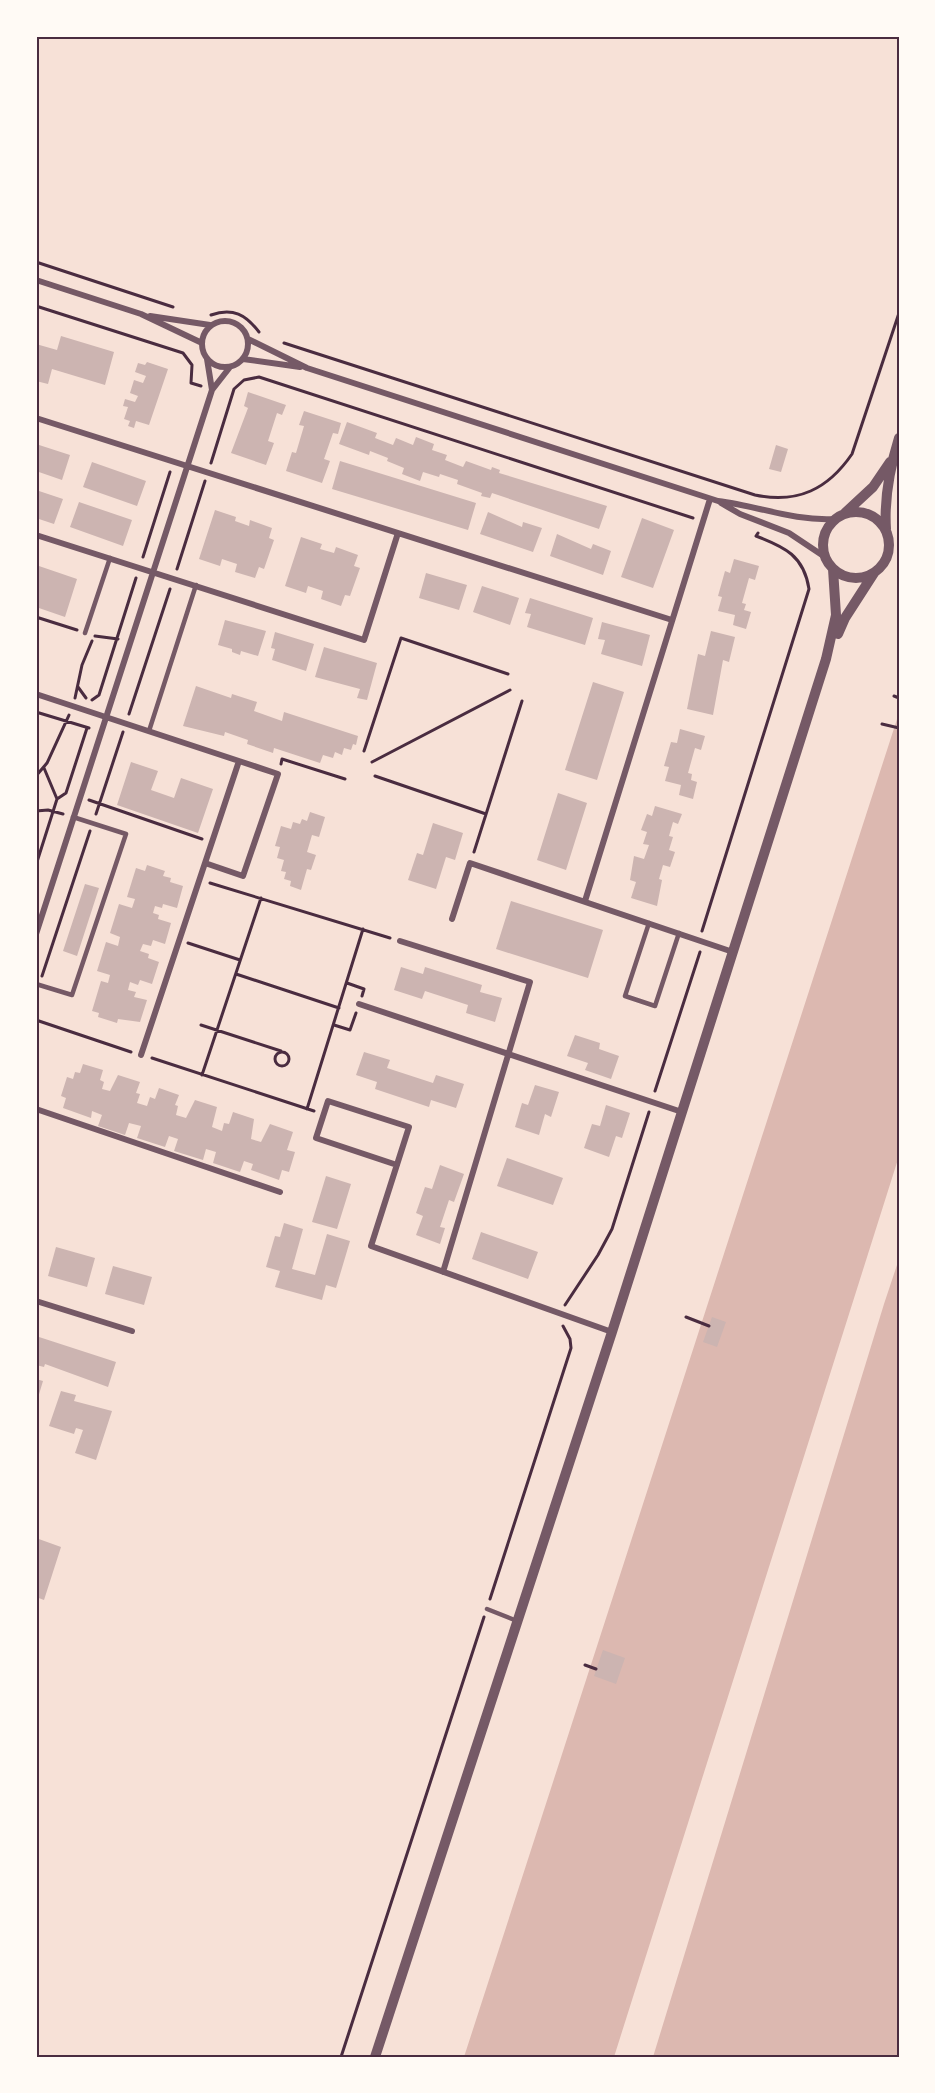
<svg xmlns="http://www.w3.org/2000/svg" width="935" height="2093" viewBox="0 0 935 2093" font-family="'PT Serif',serif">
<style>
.water{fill:#dcb8b0}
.building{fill:#ccb4b1}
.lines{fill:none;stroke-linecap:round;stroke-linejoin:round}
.path{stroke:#4a2c40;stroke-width:3}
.service{stroke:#755966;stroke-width:4.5}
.minor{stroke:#755966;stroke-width:6}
.tertiary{stroke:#755966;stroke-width:10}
.neatline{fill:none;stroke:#4a2c40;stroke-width:2}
</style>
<rect width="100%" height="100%" fill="#f7e1d7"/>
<!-- water -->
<path class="water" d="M 899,713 L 899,1156 L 614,2057 L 464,2057 Z
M 899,1259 L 899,2057 L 653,2057 L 884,1304 Z"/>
<!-- building -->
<path class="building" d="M 61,336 L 114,352 L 105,385 L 52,369 L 48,384 L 36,381 L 36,344 L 57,350 Z
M 147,362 L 168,369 L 149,425 L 136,421 L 134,428 L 128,426 L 130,421 L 124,419 L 128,407 L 123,406 L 125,399 L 135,402 L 138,396 L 130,393 L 134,380 L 143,383 L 146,376 L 135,372 L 138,363 L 145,365 Z
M 248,392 L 286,405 L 282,415 L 277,413 L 268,441 L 274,443 L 266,465 L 231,453 L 248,408 L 244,406 Z
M 304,411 L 341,423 L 338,434 L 333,433 L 324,459 L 330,461 L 322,483 L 286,471 L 292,452 L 296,453 L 304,426 L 299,425 Z
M 347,422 L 377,433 L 375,438 L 393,445 L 396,438 L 413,445 L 416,437 L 434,444 L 432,450 L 447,455 L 445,460 L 463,467 L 466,461 L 491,470 L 492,467 L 500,470 L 499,473 L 607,506 L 599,529 L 492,493 L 490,498 L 481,496 L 482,493 L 457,484 L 458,480 L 440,474 L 439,477 L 423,472 L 420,481 L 402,474 L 404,468 L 387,461 L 388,458 L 370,451 L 369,455 L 339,444 Z
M 36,444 L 70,455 L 62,480 L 36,471 Z
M 776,445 L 788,449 L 781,472 L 769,469 Z
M 340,461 L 476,503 L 468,530 L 332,489 Z
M 92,462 L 146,481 L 137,506 L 83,487 Z
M 36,490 L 63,499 L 54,524 L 36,518 Z
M 79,502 L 132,520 L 123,546 L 70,527 Z
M 215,510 L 236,517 L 235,521 L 249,526 L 250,520 L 272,528 L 269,538 L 274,540 L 264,569 L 259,567 L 255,578 L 235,572 L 237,564 L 222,559 L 220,566 L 199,559 Z
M 488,512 L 522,527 L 523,522 L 542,528 L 533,552 L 480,534 Z
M 642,518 L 674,530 L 653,588 L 621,577 Z
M 557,534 L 591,549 L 593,544 L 611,551 L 603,575 L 550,556 Z
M 301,537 L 322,544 L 320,549 L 334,553 L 336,547 L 358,555 L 354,566 L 360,568 L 350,596 L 345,595 L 341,606 L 321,599 L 323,591 L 308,586 L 306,593 L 285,586 Z
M 734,559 L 759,566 L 755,580 L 749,578 L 742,603 L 746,604 L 744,610 L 751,612 L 746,629 L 733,625 L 735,615 L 718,611 L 722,597 L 718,596 L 725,571 L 730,573 Z
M 36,565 L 77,579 L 65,617 L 36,607 Z
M 426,573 L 467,585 L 459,610 L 419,598 Z
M 482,586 L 519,598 L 510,625 L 473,612 Z
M 530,598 L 593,618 L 585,645 L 527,627 L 531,614 L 525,613 Z
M 225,620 L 266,631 L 258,656 L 241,651 L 240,655 L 232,652 L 232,649 L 218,645 Z
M 602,622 L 650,635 L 642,666 L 601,654 L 605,640 L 598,639 Z
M 711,631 L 735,637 L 729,662 L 723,660 L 713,715 L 687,709 L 698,654 L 705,656 Z
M 275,632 L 314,644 L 306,671 L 272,660 L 275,649 L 271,648 Z
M 324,647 L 377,663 L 367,700 L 357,698 L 360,689 L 315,677 Z
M 593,682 L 624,692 L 597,780 L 565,770 Z
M 196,686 L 231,698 L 232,694 L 257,702 L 254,711 L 282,721 L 284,712 L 358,736 L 356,745 L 353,744 L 351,750 L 344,748 L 342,755 L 335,752 L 333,758 L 323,755 L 320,763 L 274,748 L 273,753 L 247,744 L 248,740 L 225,732 L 224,736 L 183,726 Z
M 680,729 L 705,736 L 701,750 L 695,748 L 688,773 L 692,774 L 691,780 L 697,782 L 693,799 L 679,795 L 681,785 L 665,781 L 669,767 L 664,766 L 671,742 L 677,743 Z
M 131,762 L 158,771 L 151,790 L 174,798 L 181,778 L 213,789 L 198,833 L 117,805 Z
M 558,793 L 587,803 L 566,870 L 537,860 Z
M 655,806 L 682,814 L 678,824 L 673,822 L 669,836 L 673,837 L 669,850 L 675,852 L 670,867 L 663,865 L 659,879 L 662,880 L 657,906 L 631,898 L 636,882 L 630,880 L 634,856 L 644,859 L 649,845 L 643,844 L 647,832 L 641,830 L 647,814 L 652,816 Z
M 310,812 L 325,817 L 319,837 L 312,835 L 307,852 L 316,855 L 311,870 L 307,869 L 301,890 L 290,886 L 291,881 L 284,879 L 286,872 L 281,871 L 284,860 L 277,858 L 280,847 L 275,846 L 281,826 L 291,829 L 293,822 L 300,824 L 302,819 L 307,821 Z
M 433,823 L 463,833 L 455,860 L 446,857 L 436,889 L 408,880 L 417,853 L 423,855 Z
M 147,865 L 165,871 L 163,876 L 171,878 L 170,882 L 183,886 L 177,908 L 163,904 L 162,908 L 155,906 L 153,913 L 159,915 L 158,919 L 171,923 L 165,944 L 153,940 L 151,946 L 143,944 L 140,951 L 149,954 L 148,958 L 159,962 L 152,984 L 140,980 L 138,985 L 130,982 L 128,990 L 136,992 L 134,997 L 147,1000 L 140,1022 L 118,1019 L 117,1023 L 98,1017 L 99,1013 L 92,1011 L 101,981 L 108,983 L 110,975 L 97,971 L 106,942 L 118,946 L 120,937 L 110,933 L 119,904 L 132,908 L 135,899 L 127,897 L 136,868 L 145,871 Z
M 85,884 L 99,888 L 77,956 L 63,951 Z
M 511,901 L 603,930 L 588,978 L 496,949 Z
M 401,967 L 423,974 L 425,967 L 482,985 L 480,992 L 502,998 L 495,1022 L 466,1013 L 468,1005 L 425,991 L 422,999 L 394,990 Z
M 575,1035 L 600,1043 L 599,1049 L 619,1056 L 611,1079 L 585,1070 L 588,1063 L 567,1056 Z
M 364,1052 L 390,1060 L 387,1068 L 433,1083 L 436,1075 L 464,1084 L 456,1108 L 431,1100 L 429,1107 L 375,1089 L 377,1082 L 356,1075 Z
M 83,1064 L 103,1070 L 100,1080 L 104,1082 L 102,1089 L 110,1091 L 118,1075 L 140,1082 L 136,1093 L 140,1094 L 137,1103 L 147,1106 L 150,1097 L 155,1099 L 159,1088 L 179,1095 L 175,1105 L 178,1106 L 176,1115 L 186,1118 L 195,1100 L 217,1107 L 212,1127 L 222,1131 L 224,1123 L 229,1124 L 233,1112 L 254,1119 L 251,1139 L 261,1142 L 270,1124 L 293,1132 L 287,1150 L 295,1152 L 289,1172 L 282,1170 L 279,1180 L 251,1170 L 253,1164 L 244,1161 L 240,1172 L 213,1163 L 216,1152 L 206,1149 L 203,1160 L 174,1151 L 178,1139 L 169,1136 L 165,1147 L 137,1138 L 141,1126 L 129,1123 L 125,1135 L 98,1126 L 102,1115 L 92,1111 L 91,1118 L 63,1108 L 66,1098 L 61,1096 L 67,1077 L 73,1079 L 75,1072 L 80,1073 Z
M 535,1085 L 559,1092 L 551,1117 L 545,1114 L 539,1135 L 515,1127 L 522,1103 L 528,1105 Z
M 606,1105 L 630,1113 L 622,1138 L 616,1136 L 609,1157 L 584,1148 L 592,1124 L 600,1126 Z
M 507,1158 L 563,1178 L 553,1205 L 497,1186 Z
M 440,1165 L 464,1174 L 454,1202 L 449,1200 L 440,1227 L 445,1228 L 440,1244 L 416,1235 L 423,1216 L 416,1213 L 425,1187 L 432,1189 Z
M 326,1176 L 351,1184 L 337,1229 L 312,1222 Z
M 284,1223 L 303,1229 L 292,1269 L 315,1275 L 327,1234 L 350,1241 L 336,1288 L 326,1285 L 322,1300 L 275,1287 L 280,1271 L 266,1267 L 275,1236 L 280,1237 Z
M 481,1232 L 538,1252 L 528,1279 L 472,1259 Z
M 56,1247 L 95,1258 L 87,1287 L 48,1276 Z
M 113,1266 L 152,1277 L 144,1305 L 105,1294 Z
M 712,1317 L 726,1322 L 717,1347 L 703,1342 Z
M 39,1337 L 116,1362 L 108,1387 L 45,1364 L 44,1367 L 36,1365 L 36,1348 Z
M 36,1379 L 43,1381 L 37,1401 L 36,1401 Z
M 61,1391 L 76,1395 L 74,1401 L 112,1411 L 96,1460 L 75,1453 L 83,1430 L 76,1428 L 74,1434 L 49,1426 Z
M 36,1538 L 61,1547 L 44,1600 L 36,1597 Z
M 603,1650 L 625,1658 L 616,1684 L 594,1676 Z"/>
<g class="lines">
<!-- path -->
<path class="path" d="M 36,262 L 173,307
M 36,306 L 183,353 L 192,365 L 191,383 L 201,386
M 211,315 C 233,307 246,315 259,332
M 284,343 L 755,495 C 798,504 828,489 852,454 L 899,313
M 211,463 L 234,389 L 244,380 L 259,377 L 693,518
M 143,557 L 170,472
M 177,569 L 205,481
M 36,617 L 77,630
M 95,636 L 118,639
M 78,687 L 86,698
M 894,696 L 899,698
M 75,698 L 82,665 L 92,641
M 92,700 L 99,695 L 136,578
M 36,712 L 89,728
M 129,714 L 170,589
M 882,724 L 899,728
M 364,751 L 401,638 L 508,674
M 372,762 L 510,690
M 281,764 L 282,759 L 345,779
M 36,776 L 47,763 L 69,715
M 375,776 L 486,814
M 57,799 L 66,793 L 87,728
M 89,800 L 202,839
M 36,811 L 48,810 L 63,814
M 96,814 L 123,732
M 474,852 L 522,701
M 36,865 L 57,799 L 44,768
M 210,883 L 390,938
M 702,931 L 809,589 C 804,556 785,547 756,536 L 758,533
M 188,943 L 240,960
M 236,974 L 339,1008
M 42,976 L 90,831
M 347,983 L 364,989 L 362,996
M 36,1020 L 131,1052
M 201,1025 L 281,1051
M 334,1025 L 350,1030 L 356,1013
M275 1059a7 7 0 1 1 14 0a7 7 0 1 1-14 0Z
M 152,1058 L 314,1111
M 202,1075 L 261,898
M 655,1091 L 700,952
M 307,1109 L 363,929
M 565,1305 L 598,1255 L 612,1229 L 649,1112
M 686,1317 L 709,1326
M 490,1599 L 571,1348 L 570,1339 L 563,1326
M 585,1665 L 596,1669
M 341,2057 L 484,1617"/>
<!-- service -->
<path class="service" d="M 85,633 L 110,558
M 149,731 L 196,585
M 649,923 L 625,996 L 655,1006 L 679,933
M 36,984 L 72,995 L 126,834 L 73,817
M 487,1609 L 517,1621"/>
<!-- minor -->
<path class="minor" d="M 36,280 L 141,314 L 202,343
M 150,316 L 210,325
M202 344a23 23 0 1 1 46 0a23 23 0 1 1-46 0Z
M 248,339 L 307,368 L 718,501 C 758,506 793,521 834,519
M 207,359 L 212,390
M 243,359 L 300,367
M 36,418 L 672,620
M 721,503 L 740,514 L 789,533 L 825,557
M 36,535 L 364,640 L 398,533
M 36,694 L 239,761
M 585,901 L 710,499
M 452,919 L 470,863 L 733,952
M 36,934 L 212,390 L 230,367
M 400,941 L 530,982 L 443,1272
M 359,1004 L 682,1112
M 141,1055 L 239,761 L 278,774 L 243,876 L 205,863
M 36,1109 L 280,1192
M 397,1165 L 316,1138 L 328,1101 L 409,1127 L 371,1246 L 612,1332
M 36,1301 L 132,1331"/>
<!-- tertiary -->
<path class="tertiary" d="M823 545a33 33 0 1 1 66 0a33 33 0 1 1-66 0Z
M 845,513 L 873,487 L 890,462
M 886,529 C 884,498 890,467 899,438
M 838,634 L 845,618 L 874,573
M 375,2057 L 612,1332 L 826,659 L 836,615 L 833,569"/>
</g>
<!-- border -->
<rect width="935" height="2093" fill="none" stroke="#fffaf5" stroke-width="75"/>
<rect x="38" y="38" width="860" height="2018" class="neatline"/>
</svg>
